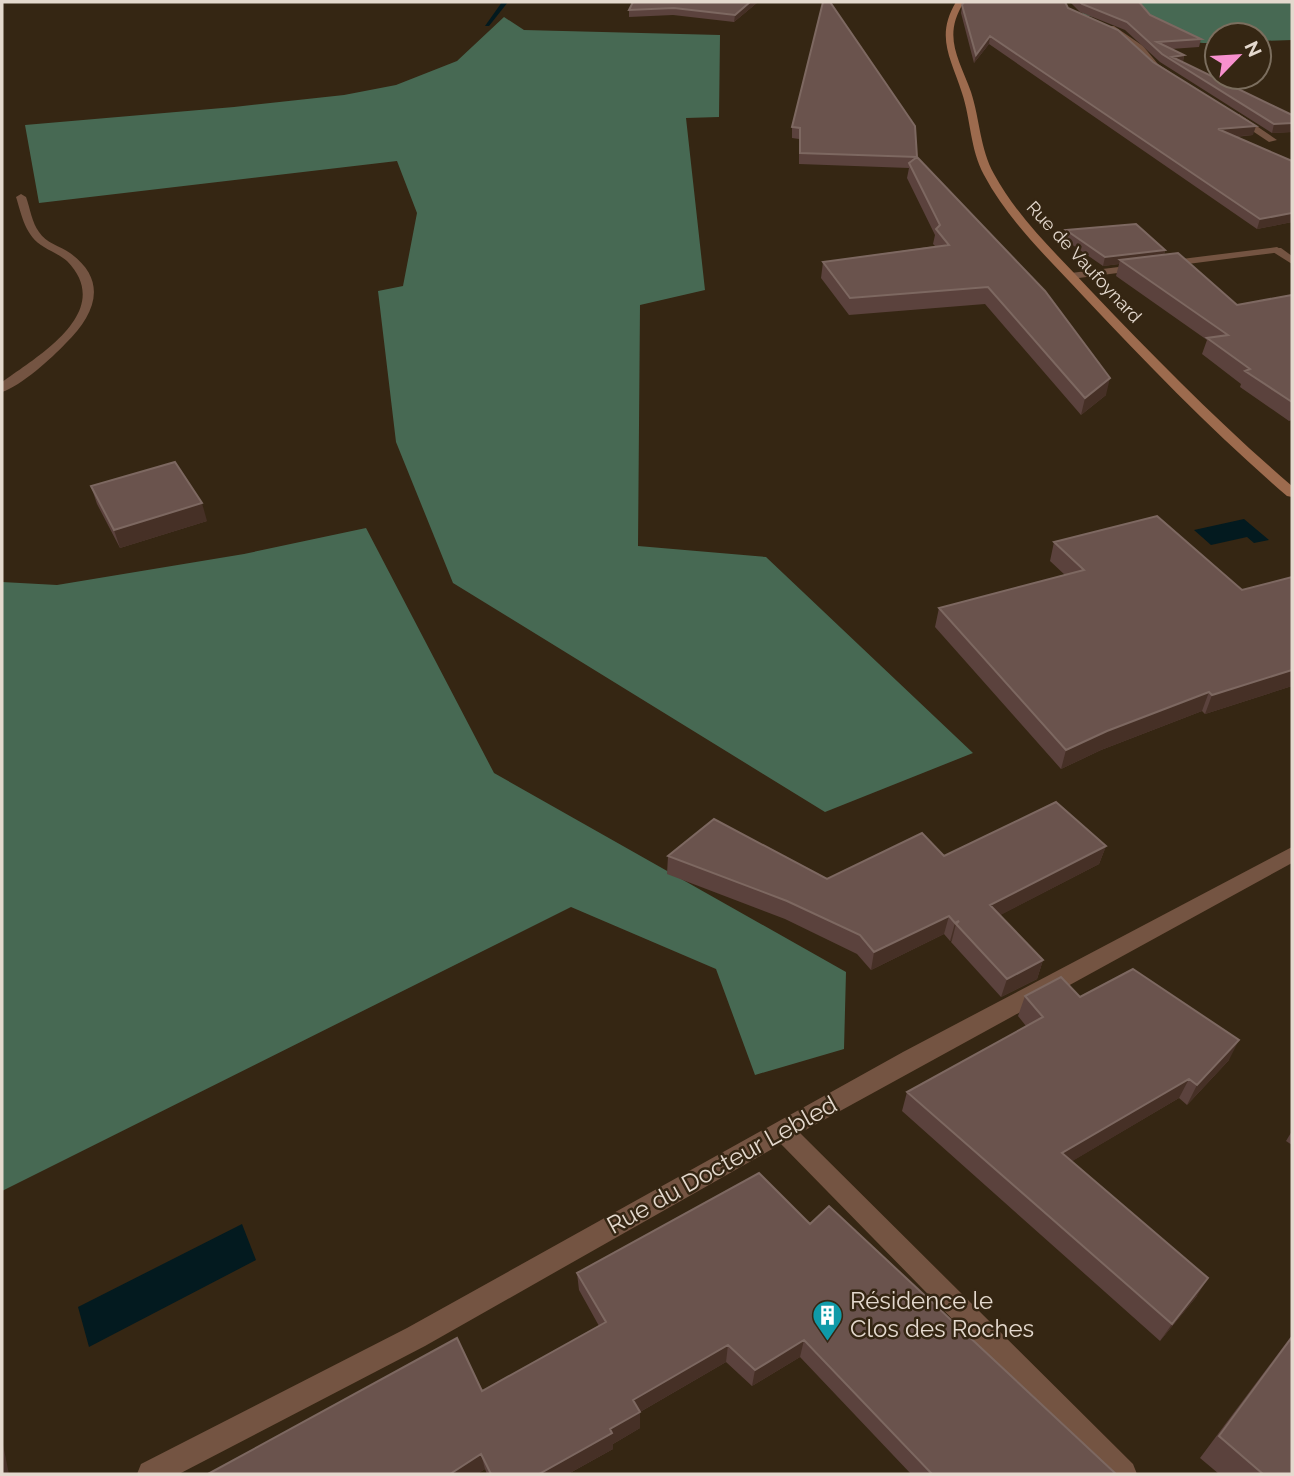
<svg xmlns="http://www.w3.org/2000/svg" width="1294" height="1476" viewBox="0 0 1294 1476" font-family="Raleway,sans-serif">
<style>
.forest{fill:#476953}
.water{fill:#031a1f}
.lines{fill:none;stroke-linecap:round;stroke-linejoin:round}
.stream{fill:#031a1f;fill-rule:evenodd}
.lane{fill:#745442;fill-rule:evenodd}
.street{fill:#745442;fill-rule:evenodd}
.secondary{fill:#9d6b4e;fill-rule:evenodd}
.wall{fill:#5b423d}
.shaded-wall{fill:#463026}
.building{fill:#6a534d;stroke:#7d6861;stroke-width:2}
.labels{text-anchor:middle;stroke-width:5;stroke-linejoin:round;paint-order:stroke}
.far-street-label{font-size:18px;fill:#e4d9ce;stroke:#352613}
.near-street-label{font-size:24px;fill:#e4d9ce;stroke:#352613}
.near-poi-label{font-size:24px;fill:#e4d9ce;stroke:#352613;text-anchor:start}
</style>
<rect width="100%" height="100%" fill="#352613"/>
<!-- forest -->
<path class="forest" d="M 1073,2 L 1292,2 L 1292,40 L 1259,41 L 1259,35 L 1217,35 L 1217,43 C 1172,45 1129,22 1084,15 Z
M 504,17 L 524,30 L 720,35 L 719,117 L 686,118 L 705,290 L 640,305 L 638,546 L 766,557 L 973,753 L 825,812 L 453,583 L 396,442 L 378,291 L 403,286 L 417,213 L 397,161 L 39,203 L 25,125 L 234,107 L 344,95 L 396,85 L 457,61 Z
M 366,528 L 494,773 L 846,972 L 844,1049 L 755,1075 L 716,969 L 571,907 L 2,1191 L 2,582 L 57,585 L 244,554 Z"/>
<!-- water -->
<path class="water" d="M 1244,519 L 1269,540 L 1254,543 L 1247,537 L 1211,545 L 1194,530 Z
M 242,1224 L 256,1260 L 89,1347 L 78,1307 Z"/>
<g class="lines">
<!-- stream -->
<path class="stream" d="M 502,2 L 508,2 L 489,26 L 485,26 Z"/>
<!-- lane -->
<path class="lane" d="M 1277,247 L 1282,250 L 1281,252 L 1071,279 L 1065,276 L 1071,273 Z"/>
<!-- street -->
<path class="street" d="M 1108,26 L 1114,26 L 1143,46 L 1158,64 L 1170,72 L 1170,76 C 1154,76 1147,58 1136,49 C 1128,42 1117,36 1108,30 Z
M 1233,114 L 1239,114 L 1277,140 L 1269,142 L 1233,118 Z
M 21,194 L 26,197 C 30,208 32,223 39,232 C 46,243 60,246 70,253 C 109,281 95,315 66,343 C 52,358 21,386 2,392 L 2,382 C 38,356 116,311 67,261 C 60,255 52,252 44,247 C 25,236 22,216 16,197 Z
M 1273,248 L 1281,248 L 1292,256 L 1292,264 L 1273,252 Z
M 1292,847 L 1292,863 L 800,1133 L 1133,1464 L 1137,1474 L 1104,1474 L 781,1144 L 425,1346 L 179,1474 L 137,1474 L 141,1464 L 407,1328 L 903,1052 Z"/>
<!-- secondary -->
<path class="secondary" d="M 956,2 L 964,2 C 942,37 959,58 971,92 C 980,120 980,149 994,174 C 1019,220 1058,255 1093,293 C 1157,360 1222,426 1292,486 L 1292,497 L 1287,496 C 1215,434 1150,367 1085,298 C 1049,259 1009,222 984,175 C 970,149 971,120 962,93 C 951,58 935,37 956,2 Z"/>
</g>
<!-- wall -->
<path class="wall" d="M 758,2 L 734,22 L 673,15 L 629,17 L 629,10 Z
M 823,2 L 917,158 L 1106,395 L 1081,415 L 985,304 L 849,315 L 821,278 L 823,262 L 935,246 L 933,244 L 935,235 L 907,178 L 909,168 L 799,164 L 799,139 L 792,138 L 792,127 Z
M 1070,2 L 1139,2 L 1150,15 L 1201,39 L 1199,47 L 1171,49 L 1184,55 L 1183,62 L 1292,115 L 1292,132 L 1272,133 L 1160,62 L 1125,30 L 1080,12 Z
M 962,5 L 1068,8 L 1153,62 L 1253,135 L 1235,137 L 1292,161 L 1292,222 L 1257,229 L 989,44 L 974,63 L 961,13 Z
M 1066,230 L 1165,250 L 1164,255 L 1237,305 L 1292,295 L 1292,420 L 1289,421 L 1240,387 L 1241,384 L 1202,354 L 1207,340 L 1116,276 L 1119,264 L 1103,266 L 1064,239 Z
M 91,486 L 207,521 L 120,548 L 97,504 Z
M 1054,542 L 1242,590 L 1292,577 L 1292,686 L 1205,714 L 1202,711 L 1101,750 L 1061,769 L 935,627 L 939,608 L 1065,575 L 1050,561 Z
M 1106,846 L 1099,864 L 1000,915 L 1043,960 L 1037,979 L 1001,997 L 951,942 L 952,940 L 950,941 L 944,934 L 871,970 L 857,954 L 785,919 L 667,874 L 668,856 L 827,879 L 944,856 Z
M 1025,996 L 1080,997 L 1229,1060 L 1187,1105 L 1179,1098 L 1072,1161 L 1197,1296 L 1160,1341 L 902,1111 L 907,1092 L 1026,1026 L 1018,1016 Z
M 1292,1131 L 1292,1145 L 1286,1141 Z
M 810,1224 L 1116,1474 L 911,1474 L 800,1357 L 752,1386 L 726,1362 L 640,1412 L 640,1428 L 613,1444 L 613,1449 L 568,1474 L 487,1474 L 485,1469 L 477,1474 L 208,1474 L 482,1391 L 599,1326 L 579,1290 L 577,1273 Z
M 1292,1335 L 1292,1474 L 1219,1474 L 1200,1458 Z"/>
<!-- shaded-wall -->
<path class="shaded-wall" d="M 750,2 L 758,2 L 734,22 L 735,15 Z
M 990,36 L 989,44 L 974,63 L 976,55 Z
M 1184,55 L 1182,64 L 1172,57 Z
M 1292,123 L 1292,132 L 1272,133 L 1274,124 Z
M 1256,126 L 1253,135 L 1216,138 L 1218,129 Z
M 1292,213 L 1292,222 L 1257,229 L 1260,219 Z
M 1165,250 L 1162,259 L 1120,260 L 1119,264 L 1103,266 L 1105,257 Z
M 1110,378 L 1106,395 L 1081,415 L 1085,398 Z
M 202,503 L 207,521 L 120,548 L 114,530 Z
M 1292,670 L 1292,686 L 1205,714 L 1212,695 Z
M 1209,692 L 1202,711 L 1101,750 L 1061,769 L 1066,750 L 1107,731 Z
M 1106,846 L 1099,864 L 985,923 L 990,905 Z
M 949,916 L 944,934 L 871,970 L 874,952 Z
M 959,921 L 956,924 L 952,940 L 950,941 L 955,923 Z
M 1043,960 L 1037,979 L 1001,997 L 1007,979 Z
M 1239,1040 L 1229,1060 L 1187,1105 L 1197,1085 Z
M 1189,1079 L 1179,1098 L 1054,1172 L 1062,1153 Z
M 1208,1278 L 1197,1296 L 1160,1341 L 1172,1324 Z
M 804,1340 L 800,1357 L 752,1386 L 755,1370 Z
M 728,1345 L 726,1362 L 633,1416 L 633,1400 Z
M 640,1412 L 640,1428 L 613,1444 L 613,1449 L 568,1474 L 539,1474 L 610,1429 Z
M 2,1440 L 9,1474 L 2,1474 Z
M 481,1454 L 485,1469 L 477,1474 L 450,1474 Z"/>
<!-- building -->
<path class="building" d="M 633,2 L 750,2 L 735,15 L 674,8 L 629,10 Z
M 823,2 L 830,2 L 915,126 L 917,157 L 800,153 L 800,128 L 792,127 Z
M 964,2 L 1065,2 L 1068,8 L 1118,30 L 1153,62 L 1256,126 L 1218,129 L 1292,161 L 1292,213 L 1260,219 L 990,36 L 976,55 L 962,5 Z
M 1080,2 L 1139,2 L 1150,15 L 1201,39 L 1157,42 L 1184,55 L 1172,57 L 1292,115 L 1292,123 L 1274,124 L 1162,54 L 1127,22 L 1082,4 Z
M 917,157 L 1045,291 L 1110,378 L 1085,398 L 988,287 L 850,298 L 823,262 L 949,245 L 936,229 L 940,225 L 909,163 Z
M 1136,224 L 1165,250 L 1105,257 L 1066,230 Z
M 1178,253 L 1237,305 L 1292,295 L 1292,402 L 1245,371 L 1250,369 L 1207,338 L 1228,335 L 1120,260 Z
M 175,462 L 202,503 L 114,530 L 91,486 Z
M 1157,516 L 1242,590 L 1292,577 L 1292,670 L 1212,695 L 1209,692 L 1107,731 L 1066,750 L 939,608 L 1084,570 L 1054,542 Z
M 1056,802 L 1106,846 L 990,905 L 1043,960 L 1007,979 L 956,924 L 959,921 L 955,923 L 949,916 L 874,952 L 860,935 L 787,901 L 668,856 L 714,819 L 827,879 L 922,833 L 944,856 Z
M 1133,969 L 1239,1040 L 1197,1085 L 1189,1079 L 1062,1153 L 1208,1278 L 1172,1324 L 907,1092 L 1043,1017 L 1025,996 L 1061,977 L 1080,997 Z
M 759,1173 L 810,1224 L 829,1206 L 1116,1474 L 932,1474 L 804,1340 L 755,1370 L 728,1345 L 633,1400 L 640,1412 L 610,1429 L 612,1433 L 539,1474 L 491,1474 L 481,1454 L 450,1474 L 208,1474 L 457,1338 L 482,1391 L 606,1322 L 577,1273 Z
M 1292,1337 L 1292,1474 L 1263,1474 L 1219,1436 Z"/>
<!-- icons -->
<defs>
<symbol id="building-pin" viewBox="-11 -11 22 30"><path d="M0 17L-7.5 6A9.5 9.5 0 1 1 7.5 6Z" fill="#0f9aa8" stroke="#352613"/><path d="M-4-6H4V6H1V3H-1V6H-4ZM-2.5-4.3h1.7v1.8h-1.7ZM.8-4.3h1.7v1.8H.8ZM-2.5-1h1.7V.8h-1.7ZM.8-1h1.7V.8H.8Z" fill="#fff"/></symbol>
</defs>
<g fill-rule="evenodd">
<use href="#building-pin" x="810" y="1298" width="35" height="47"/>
</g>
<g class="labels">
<!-- far-street labels -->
<g class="far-street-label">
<text transform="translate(1084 262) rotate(47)" y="6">Rue de Vaufoynard</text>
</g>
<!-- near-street labels -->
<g class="near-street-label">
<text transform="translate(722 1165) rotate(-29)" y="8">Rue du Docteur Lebled</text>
</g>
<!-- near-poi labels -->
<g class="near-poi-label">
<text x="850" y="1309">Résidence le<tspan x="850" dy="28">Clos des Roches</tspan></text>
</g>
</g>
<!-- border -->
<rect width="1294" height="1476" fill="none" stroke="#e4d9ce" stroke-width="7"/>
<!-- north arrow -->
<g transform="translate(1238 56) rotate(65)"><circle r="33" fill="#352613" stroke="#7b6e5e" stroke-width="2"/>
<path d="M0-5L12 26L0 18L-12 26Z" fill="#f790ce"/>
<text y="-10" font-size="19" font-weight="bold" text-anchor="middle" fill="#e4d9ce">N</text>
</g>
</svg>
